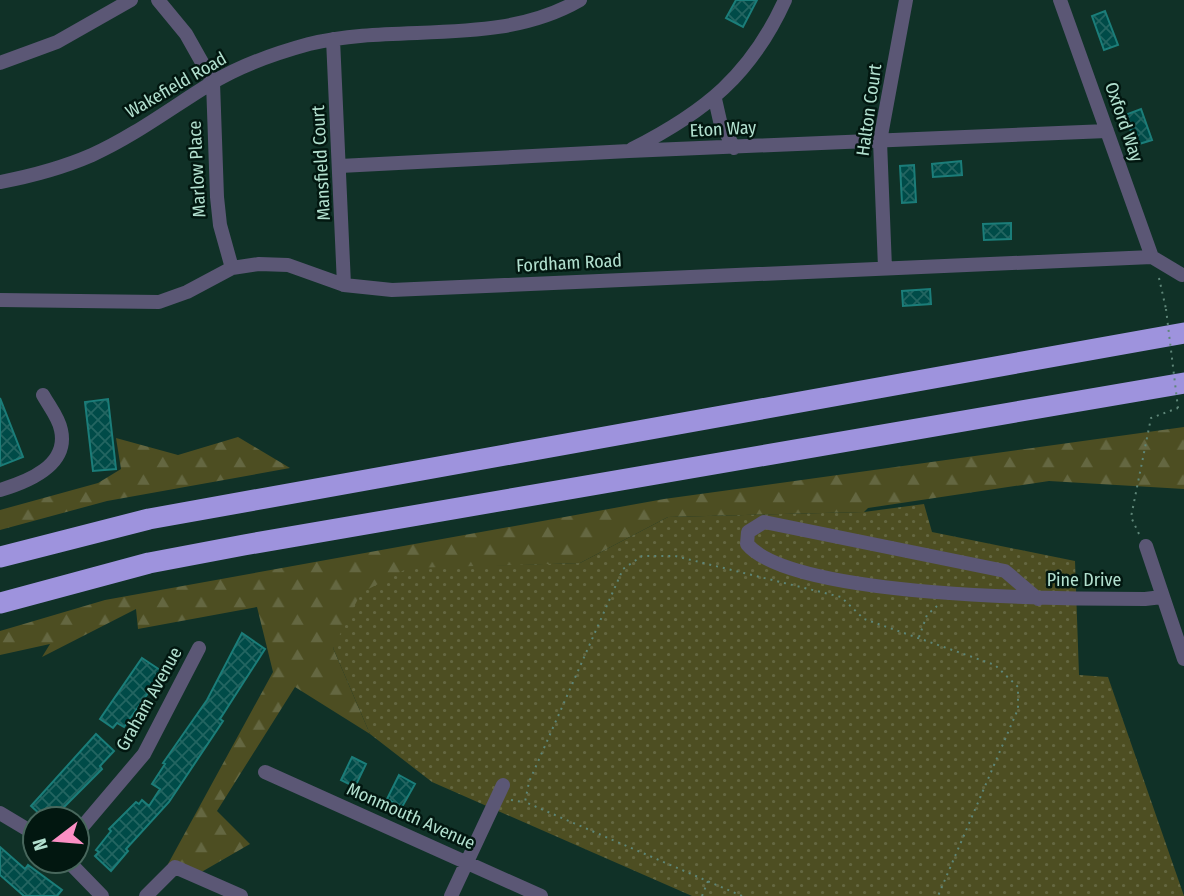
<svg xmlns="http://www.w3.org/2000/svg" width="1184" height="896" viewBox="0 0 1184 896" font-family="'Fira Sans Condensed',sans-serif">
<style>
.forest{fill:url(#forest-firs)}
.park{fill:url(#park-dots)}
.building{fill:url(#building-cross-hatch);stroke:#1b7d79;stroke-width:2}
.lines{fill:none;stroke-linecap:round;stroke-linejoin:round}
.path{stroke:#5e8678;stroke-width:2;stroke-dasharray:2 5;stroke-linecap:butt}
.street{stroke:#5b5775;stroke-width:14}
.highway{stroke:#9e93dd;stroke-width:21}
.path-bridge{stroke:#5e8678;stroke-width:2;stroke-dasharray:2 5;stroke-linecap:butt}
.labels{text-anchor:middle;stroke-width:5;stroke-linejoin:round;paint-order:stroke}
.street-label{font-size:18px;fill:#b2e0cf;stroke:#021710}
</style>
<defs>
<pattern id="forest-firs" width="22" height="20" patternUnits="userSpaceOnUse" patternTransform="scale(1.75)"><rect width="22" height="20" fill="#4d4e22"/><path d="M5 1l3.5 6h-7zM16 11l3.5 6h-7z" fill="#646741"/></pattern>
<pattern id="park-dots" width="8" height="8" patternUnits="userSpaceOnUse" patternTransform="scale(1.75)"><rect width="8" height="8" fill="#4d4e22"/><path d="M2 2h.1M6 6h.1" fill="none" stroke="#646741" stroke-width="1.8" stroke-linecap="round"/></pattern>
<pattern id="building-cross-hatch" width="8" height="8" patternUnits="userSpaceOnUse" patternTransform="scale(1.75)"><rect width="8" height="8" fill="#004b48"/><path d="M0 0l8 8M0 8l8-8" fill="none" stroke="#236561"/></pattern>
</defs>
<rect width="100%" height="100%" fill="#103127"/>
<!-- forest -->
<path class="forest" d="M 1184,427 L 1184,489 L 1049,481 L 868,508 L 864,512 L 668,517 L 580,563 L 408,569 L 333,648 L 370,734 L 295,687 L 217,811 L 250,844 L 198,874 L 168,864 L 273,672 L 257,607 L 138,629 L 136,609 L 42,657 L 50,644 L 0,655 L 0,631 L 105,600 L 664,499 Z
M 238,437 L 290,468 L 107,501 L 0,530 L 0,510 L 98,483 L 121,469 L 116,438 L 178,455 Z"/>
<!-- park -->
<path class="park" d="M 924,504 L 932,532 L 1075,561 L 1079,675 L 1108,677 L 1184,896 L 692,896 L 432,782 L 370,734 L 333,648 L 361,593 L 408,568 L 580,563 L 668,517 L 864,512 Z"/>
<!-- building -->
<path class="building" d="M 736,0 L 757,0 L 743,27 L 726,18 Z
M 1105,11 L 1118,45 L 1104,50 L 1092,16 Z
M 1141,109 L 1152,140 L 1136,145 L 1125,115 Z
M 961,161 L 962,175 L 933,177 L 932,164 Z
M 914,165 L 916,202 L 902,203 L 900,166 Z
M 1011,223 L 1011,239 L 984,240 L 983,224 Z
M 930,289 L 931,304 L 903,306 L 902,291 Z
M 0,398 L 23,457 L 0,466 Z
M 108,399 L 116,469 L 93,471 L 85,402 Z
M 242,633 L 265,649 L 220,719 L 223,721 L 169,802 L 126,849 L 128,851 L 111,871 L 95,856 L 99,852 L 96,850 L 111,831 L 109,829 L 136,802 L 139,804 L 142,800 L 149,806 L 160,789 L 152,784 L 165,764 L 163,763 L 207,700 Z
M 142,658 L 163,672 L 124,727 L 117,723 L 113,728 L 100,719 Z
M 96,734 L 114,751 L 100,766 L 102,769 L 53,818 L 48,813 L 43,817 L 31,806 Z
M 352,757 L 366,764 L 355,787 L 341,780 Z
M 399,775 L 415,784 L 402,807 L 387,799 Z
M 0,847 L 25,869 L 28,865 L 62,890 L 57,896 L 24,896 L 0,875 Z"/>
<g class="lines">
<!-- path -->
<path class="path" d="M 1159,278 L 1166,309
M 1139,534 L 1131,517 L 1151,418 L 1178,408
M 919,637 L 927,615 L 937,606
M 511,800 L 523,802
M 702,896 L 708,881
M 742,896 L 525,802 L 529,782 L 623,569 L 642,556 L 675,556 L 841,597 L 864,619 L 995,665 L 1018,687 L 1018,709 L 938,896"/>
<!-- street -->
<path class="street" d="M 158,0 L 186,34 L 213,82 L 217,197 L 220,225 L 232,268
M 1060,0 L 1152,257
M 333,39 L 344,285
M 0,63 L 57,42 L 131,0
M 715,99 L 720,121 L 734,148
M 632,149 C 705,112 751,75 785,0
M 340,166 L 629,151 L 1107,131
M 0,182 C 32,176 62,168 92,155 C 134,136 171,108 210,84 C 239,66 276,53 309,44 C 398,22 497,48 580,0
M 1152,257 L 1182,275
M 885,268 L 880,141 L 906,0
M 0,300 L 159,302 L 187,292 L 232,268 L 259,264 L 288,265 L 344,285 L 392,290 L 1152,257
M 0,490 C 27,482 69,466 61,430 C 59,418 49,406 43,395
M 1146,546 L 1184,659
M 1038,599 L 1005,571 L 764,522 L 748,532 L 747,544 C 792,599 1069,599 1145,599 L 1162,597
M 265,772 L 541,896
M 0,813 L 35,834
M 77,833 L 144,754 L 199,648
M 68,861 L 102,896
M 146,896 L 175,867 L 241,896
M 451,896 L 503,785"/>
<!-- highway -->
<path class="highway" d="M 0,557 L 149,519 L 1184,333
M 0,603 L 149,563 L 244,545 L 1184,383"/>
<!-- path-bridge -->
<path class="path-bridge" d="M 1166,309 L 1178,408"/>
</g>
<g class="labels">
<!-- street labels -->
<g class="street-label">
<text transform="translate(176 85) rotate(-30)" y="6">Wakefield Road</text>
<text transform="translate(869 110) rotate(-82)" y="6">Halton Court</text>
<text transform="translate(1124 122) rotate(71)" y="6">Oxford Way</text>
<text transform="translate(723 129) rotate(-3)" y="6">Eton Way</text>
<text transform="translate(321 163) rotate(-93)" y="6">Mansfield Court</text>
<text transform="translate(197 169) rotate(-93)" y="6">Marlow Place</text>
<text transform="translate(569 263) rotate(-3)" y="6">Fordham Road</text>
<text x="1084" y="586">Pine Drive</text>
<text transform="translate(149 699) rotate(-61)" y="6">Graham Avenue</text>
<text transform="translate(411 816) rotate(24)" y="6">Monmouth Avenue</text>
</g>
</g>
<!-- north arrow -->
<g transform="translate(56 840) rotate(254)"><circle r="33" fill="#021710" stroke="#48675c" stroke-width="2"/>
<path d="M0-5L12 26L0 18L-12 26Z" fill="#fb8fc4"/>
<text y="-10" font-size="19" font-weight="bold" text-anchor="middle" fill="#b2e0cf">N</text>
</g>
</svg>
